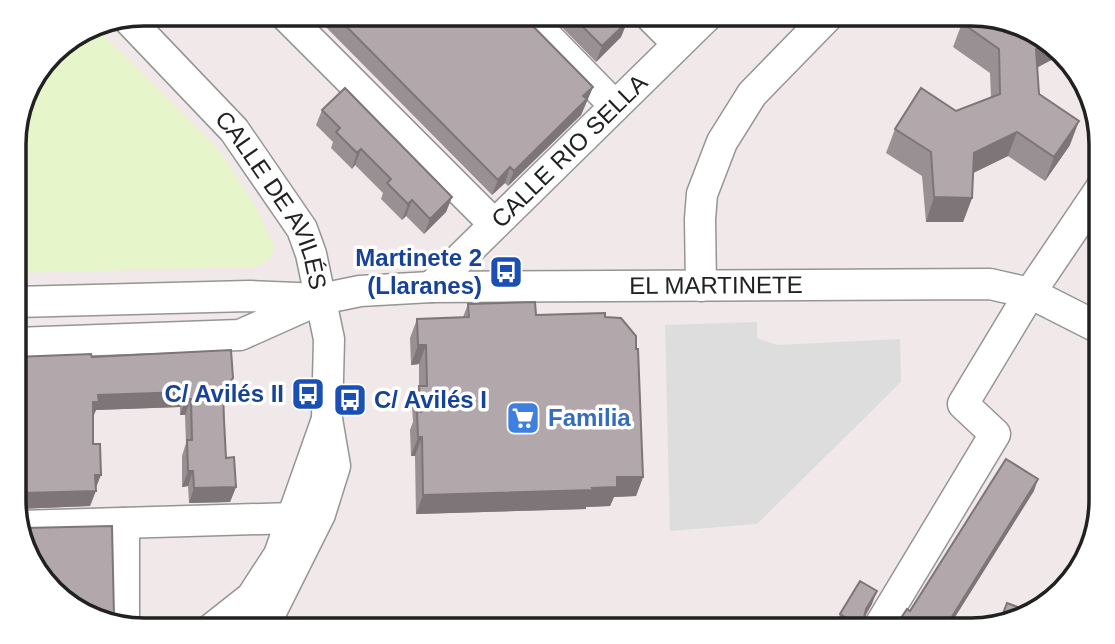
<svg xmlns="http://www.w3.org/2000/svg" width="1115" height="644" viewBox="0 0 1115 644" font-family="Helvetica,sans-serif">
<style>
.park{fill:#e7f5ca}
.parking{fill:#ddd}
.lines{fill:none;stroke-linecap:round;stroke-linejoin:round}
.street-casing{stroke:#959595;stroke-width:33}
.street{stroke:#fff;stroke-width:30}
.wall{fill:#999093}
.shaded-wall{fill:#7d7578}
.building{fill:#b2a7ab;stroke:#7d7578;stroke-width:2}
.labels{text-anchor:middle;stroke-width:7;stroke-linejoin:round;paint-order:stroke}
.street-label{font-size:24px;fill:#212121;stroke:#fff}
.transit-label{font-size:24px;font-weight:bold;fill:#164399;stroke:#fff;text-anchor:end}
.shop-label{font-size:24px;font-weight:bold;fill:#366cbe;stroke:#fff;text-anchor:start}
.rim{fill:none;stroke:#212121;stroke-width:3.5}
</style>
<rect width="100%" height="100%" fill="#f0e8e9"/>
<!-- park -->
<path class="park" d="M 99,31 L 219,150 L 257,209 L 275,249 L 268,261 L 255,267 L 15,273 L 15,128 L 58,47 Z"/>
<!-- parking -->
<path class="parking" d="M 757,322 L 757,338 L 777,345 L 900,339 L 901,382 L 757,524 L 670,531 L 665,325 Z"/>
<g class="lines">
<defs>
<g id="street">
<path d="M 284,14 L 494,224"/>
<path d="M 525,14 L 615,106"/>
<path d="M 648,14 L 678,44"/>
<path id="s1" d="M 129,20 L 234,130 L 302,229 L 311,254 L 329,339 L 327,419 L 335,466 L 320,514 L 262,630"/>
<path d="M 701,286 L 700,219 L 702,194 L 722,142 L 752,94 L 830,14"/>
<path id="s2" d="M 431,287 L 709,14"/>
<path id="s3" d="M 15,302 L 249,296 L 321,299 L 360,291 L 431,287 L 990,284 L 1030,293 L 1101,329"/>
<path d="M 15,343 L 240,335 L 314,302"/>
<path d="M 124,523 L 124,625"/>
<path d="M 19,526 L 293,518"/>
<path d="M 210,630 L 248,600"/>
<path d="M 237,630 L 253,595 L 279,555 L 326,422"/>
<path d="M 877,630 L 995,434 L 963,404 L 1030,293 L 1101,188"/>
</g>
</defs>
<!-- street casing -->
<use href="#street" class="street-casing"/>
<!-- street -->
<use href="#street" class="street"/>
</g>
<!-- wall -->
<path class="wall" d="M 313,14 L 521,14 L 593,87 L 581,115 L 508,186 L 505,183 L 492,195 Z
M 549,14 L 619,14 L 627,22 L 621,37 L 596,62 Z
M 962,23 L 1037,68 L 1039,94 L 1070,145 L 1045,181 L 1008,156 L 973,173 L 972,198 L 963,222 L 926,222 L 922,176 L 886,153 L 895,129 L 956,111 L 991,97 L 990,73 L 953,47 Z
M 322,110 L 452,197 L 446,212 L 424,234 L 406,216 L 402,220 L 381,199 L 383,193 L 355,165 L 352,169 L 331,148 L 333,142 L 316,125 Z
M 468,304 L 536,315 L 605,317 L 643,477 L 636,496 L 614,497 L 610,506 L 586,507 L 586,509 L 416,514 L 415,456 L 411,456 L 410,430 L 413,422 L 412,406 L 419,387 L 419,364 L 411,365 L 410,338 L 417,319 L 463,317 Z
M 92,357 L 233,378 L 227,393 L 223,399 L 226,458 L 236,487 L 230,502 L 189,503 L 188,486 L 182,487 L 182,456 L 186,443 L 185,415 L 180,415 L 180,407 L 96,410 L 93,417 L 96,489 L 90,506 L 18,509 Z
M 872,604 L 864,617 L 867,627 L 870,630 L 841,630 L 836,627 L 840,614 Z"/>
<!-- shaded-wall -->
<path class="shaded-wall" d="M 627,22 L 621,37 L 596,62 L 602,46 Z
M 1048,43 L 1061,55 L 1027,73 L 1036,49 Z
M 593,87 L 581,115 L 508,186 L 514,171 Z
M 1079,121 L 1070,145 L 1045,181 L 1054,157 Z
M 1017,132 L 1008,156 L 965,177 L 974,153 Z
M 361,149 L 355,165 L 352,169 L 357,153 Z
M 510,167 L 505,183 L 492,195 L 498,180 Z
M 452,197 L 446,212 L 424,234 L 430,219 Z
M 934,197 L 972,198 L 963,222 L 926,222 Z
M 412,200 L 406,216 L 402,220 L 408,204 Z
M 418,345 L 426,345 L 419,364 L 411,365 Z
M 233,378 L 227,393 L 218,407 L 223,391 Z
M 185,392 L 180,407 L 96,410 L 93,417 L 93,402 L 98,395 Z
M 186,399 L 191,399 L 185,415 L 180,415 Z
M 418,437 L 422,437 L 415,456 L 411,456 Z
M 188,471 L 193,471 L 188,486 L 182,487 Z
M 95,475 L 101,475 L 95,490 Z
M 617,477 L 643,477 L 636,496 L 614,497 L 610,506 L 586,507 L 586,509 L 416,514 L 423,495 L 592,488 Z
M 1038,479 L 1034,491 L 947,630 L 948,623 Z
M 236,487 L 230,502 L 189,503 L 194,488 Z
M 96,491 L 90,506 L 18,509 L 15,510 L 15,496 L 24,493 Z
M 877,591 L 872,604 L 862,622 L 866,609 Z
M 114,616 L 112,621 L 96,617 Z"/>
<!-- building -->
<path class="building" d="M 334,14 L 521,14 L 593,87 L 583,96 L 587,99 L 514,171 L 510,167 L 498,180 Z
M 570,14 L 619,14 L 627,22 L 602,46 Z
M 968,14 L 1036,32 L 1048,43 L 1036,49 L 1039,94 L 1079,121 L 1054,157 L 1017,132 L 974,153 L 972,198 L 934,197 L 931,152 L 895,129 L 921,88 L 956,111 L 1000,94 L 999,49 L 962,23 Z
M 345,88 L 452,197 L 430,219 L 412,200 L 408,204 L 387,183 L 391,179 L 361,149 L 357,153 L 336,132 L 340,128 L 322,110 Z
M 535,302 L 536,315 L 605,313 L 605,317 L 621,318 L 636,336 L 636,349 L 638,349 L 643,477 L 617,477 L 617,487 L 592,488 L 593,490 L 423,495 L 422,437 L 418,437 L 417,411 L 421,412 L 419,386 L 427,386 L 426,345 L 418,345 L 417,319 L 469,317 L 468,304 Z
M 231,350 L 233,378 L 223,391 L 224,420 L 226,458 L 234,457 L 236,487 L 194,488 L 193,471 L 188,471 L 187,440 L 192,440 L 191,399 L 186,399 L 185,392 L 98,395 L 99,402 L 93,402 L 93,444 L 100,444 L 101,475 L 95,475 L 96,491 L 24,493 L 15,496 L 15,357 L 91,354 L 92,357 Z
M 1006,459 L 1038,479 L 948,623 L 964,630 L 893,630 L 907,609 L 910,611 Z
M 19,526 L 24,528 L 112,526 L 114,616 L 96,617 L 79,612 L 36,572 Z
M 860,581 L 877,591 L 866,609 L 864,618 L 867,627 L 870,630 L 866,630 L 840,614 Z
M 1007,603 L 1034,613 L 999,624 Z"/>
<!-- icons -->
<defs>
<symbol id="bus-square" viewBox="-11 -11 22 22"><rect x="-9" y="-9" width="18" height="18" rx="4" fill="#1a4fb4" stroke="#fff"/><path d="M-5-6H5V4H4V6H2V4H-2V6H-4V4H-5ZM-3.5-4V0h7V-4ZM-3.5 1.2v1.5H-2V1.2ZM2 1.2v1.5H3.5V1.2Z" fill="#fff"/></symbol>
<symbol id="supermarket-square" viewBox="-11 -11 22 22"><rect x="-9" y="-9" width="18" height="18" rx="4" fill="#3f7fe0" stroke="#fff"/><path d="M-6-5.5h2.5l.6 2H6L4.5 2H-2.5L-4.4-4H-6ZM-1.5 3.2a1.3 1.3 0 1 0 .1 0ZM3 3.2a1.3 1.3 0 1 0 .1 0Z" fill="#fff"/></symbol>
</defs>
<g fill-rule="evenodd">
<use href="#bus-square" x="487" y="253" width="38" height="38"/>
<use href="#bus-square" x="289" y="375" width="38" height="38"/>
<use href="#bus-square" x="331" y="381" width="38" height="38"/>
<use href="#supermarket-square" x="504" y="399" width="38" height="38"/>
</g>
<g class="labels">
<!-- street labels -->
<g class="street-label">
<text dy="8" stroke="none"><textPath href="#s2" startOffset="194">CALLE RIO SELLA</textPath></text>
<text dy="8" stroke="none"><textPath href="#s1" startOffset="233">CALLE DE AVILÉS</textPath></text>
<text dy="8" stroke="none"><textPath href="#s3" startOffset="702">EL MARTINETE</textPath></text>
</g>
<!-- transit labels -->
<g class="transit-label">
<text x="482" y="266">Martinete 2<tspan x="482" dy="28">(Llaranes)</tspan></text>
<text x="284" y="402">C/ Avilés II</text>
<text x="374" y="408" text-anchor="start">C/ Avilés I</text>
</g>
<!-- shop labels -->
<g class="shop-label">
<text x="548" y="426">Familia</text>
</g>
</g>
<!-- crop -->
<path d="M0 0H1115V644H0ZM144 26H971A118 118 0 0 1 1089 144V500A118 118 0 0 1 971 618H144A118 118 0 0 1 26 500V144A118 118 0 0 1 144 26Z" fill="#fff" fill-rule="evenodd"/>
<path class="rim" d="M144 26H971A118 118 0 0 1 1089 144V500A118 118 0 0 1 971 618H144A118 118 0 0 1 26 500V144A118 118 0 0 1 144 26Z"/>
</svg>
